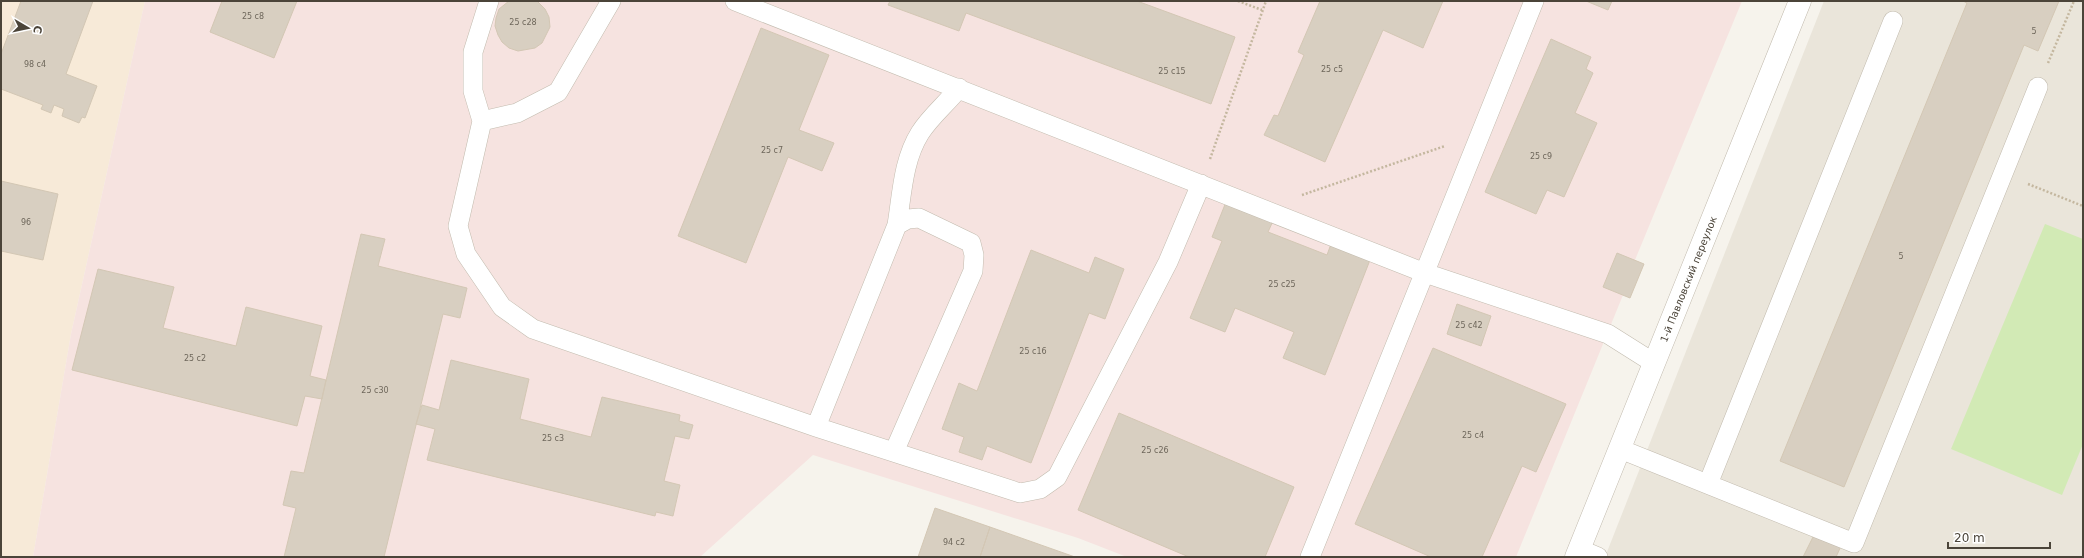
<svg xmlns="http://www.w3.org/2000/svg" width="2084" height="558" viewBox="0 0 2084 558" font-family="'DejaVu Sans',sans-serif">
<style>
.residential{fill:#eae5da}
.commercial{fill:#f7ead8}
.medical{fill:#f6e3e0}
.green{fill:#d2eab5}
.building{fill:#d8cfc1;stroke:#d3c7b4}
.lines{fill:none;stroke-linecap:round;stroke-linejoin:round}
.service-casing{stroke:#c2bbae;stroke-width:20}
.minor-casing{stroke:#c2bbae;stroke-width:23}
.path{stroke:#c4b79f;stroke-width:2.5;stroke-dasharray:2 2;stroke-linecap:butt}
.service{stroke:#fff;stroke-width:19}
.minor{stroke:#fff;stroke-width:22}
.labels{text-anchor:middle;stroke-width:3.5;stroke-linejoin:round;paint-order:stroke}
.number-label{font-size:8px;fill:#6e675b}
.street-label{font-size:10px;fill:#4b4439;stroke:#fff}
</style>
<rect width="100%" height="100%" fill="#f6f3ec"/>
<!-- residential -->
<path class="residential" d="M 1824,1 L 2083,1 L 2083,557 L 1605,557 Z"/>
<!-- commercial -->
<path class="commercial" d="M 1,1 L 145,1 L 71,334 L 33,557 L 1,557 Z"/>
<!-- medical -->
<path class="medical" d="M 145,1 L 1742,1 L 1635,260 L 1644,264 L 1630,298 L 1623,295 L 1516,557 L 1127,557 L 1078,538 L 813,455 L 700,557 L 33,557 L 71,334 Z"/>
<!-- green -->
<path class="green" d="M 2045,224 L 2083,239 L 2083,444 L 2062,495 L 1951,449 Z"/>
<!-- building -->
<path class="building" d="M 21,1 L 93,1 L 66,74 L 97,86 L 85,118 L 82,117 L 79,123 L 62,116 L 64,109 L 54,105 L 51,113 L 41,109 L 43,105 L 1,89 L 1,54 Z
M 222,1 L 297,1 L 274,58 L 210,32 Z
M 509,1 L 537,1 L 545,9 L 549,17 L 550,27 L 542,43 L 535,48 L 518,51 L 509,48 L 502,42 L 498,35 L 495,26 L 496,18 L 499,9 Z
M 890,1 L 1137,1 L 1235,37 L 1211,104 L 966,13 L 959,31 L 888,5 Z
M 1320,1 L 1443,1 L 1423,48 L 1383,30 L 1325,162 L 1264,135 L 1274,115 L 1278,116 L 1304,55 L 1298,52 Z
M 1586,1 L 1612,1 L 1608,10 Z
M 1963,1 L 2059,1 L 2038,51 L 2024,45 L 1844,487 L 1780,461 L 1967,3 Z
M 761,28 L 829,55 L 799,130 L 834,143 L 822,171 L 788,157 L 746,263 L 678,236 Z
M 1551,39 L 1591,57 L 1586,69 L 1593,73 L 1575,113 L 1597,123 L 1564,197 L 1547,190 L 1536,214 L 1485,192 Z
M 1,181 L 58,194 L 43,260 L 1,251 Z
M 1226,202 L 1273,221 L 1268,232 L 1327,255 L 1331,244 L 1370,260 L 1325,375 L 1283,358 L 1294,332 L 1235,308 L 1225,332 L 1190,318 L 1222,241 L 1212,237 Z
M 361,234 L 385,239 L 378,266 L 467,288 L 460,318 L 443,314 L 384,557 L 284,557 L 296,508 L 283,505 L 291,471 L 304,473 Z
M 1031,250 L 1089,273 L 1095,257 L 1124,269 L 1105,319 L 1089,313 L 1031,463 L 987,446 L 982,460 L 959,452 L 964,437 L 942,429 L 959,383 L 977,391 Z
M 1617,253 L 1644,264 L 1630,298 L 1603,287 Z
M 98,269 L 174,287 L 163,328 L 236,346 L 246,307 L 322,326 L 310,376 L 326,380 L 322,399 L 305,396 L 297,426 L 72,370 Z
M 1457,304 L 1491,316 L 1481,346 L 1447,334 Z
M 1433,348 L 1566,404 L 1536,472 L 1522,466 L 1482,557 L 1431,557 L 1355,524 Z
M 451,360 L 529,379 L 520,419 L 591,437 L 602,397 L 680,415 L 679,421 L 693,425 L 689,439 L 675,436 L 664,481 L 680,485 L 673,516 L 656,512 L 655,516 L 427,460 L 435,429 L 416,424 L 422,405 L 439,410 Z
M 1119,413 L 1294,487 L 1265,557 L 1189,557 L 1078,510 Z
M 935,508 L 990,527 L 980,557 L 918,557 Z
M 990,527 L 1075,557 L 980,557 Z
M 1815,533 L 1841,546 L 1836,557 L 1803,557 Z"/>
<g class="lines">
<defs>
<path id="service" d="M 611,1 L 558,92 L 517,113 L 482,121 L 458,226 L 466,254 L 502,307 L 533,329 L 816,427 L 1020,493 L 1040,489 L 1057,477 L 1168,262 L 1201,184
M 735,1 L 1425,273 L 1608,334 L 1654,363
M 482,121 L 473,91 L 473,52 L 489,1
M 897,225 C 902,194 903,160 920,133 C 930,117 947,103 959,88
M 816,427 L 897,225 L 908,219 L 919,218 L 971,243 L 974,255 L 973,271 L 894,452
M 1620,449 L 1854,543 L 2038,87
M 1708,484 L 1893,21
M 1579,549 L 1598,557
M 1310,557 L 1534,1"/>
<path id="minor" d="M 1576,557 L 1800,1"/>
</defs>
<!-- service casing -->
<use href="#service" class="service-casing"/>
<!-- minor casing -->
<use href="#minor" class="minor-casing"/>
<!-- path -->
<path class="path" d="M 1238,1 L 1262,10
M 2048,63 L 2074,1
M 1210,159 L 1266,1
M 2028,184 L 2083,206
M 1302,195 L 1445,146"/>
<!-- service -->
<use href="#service" class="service"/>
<!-- minor -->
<use href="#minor" class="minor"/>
</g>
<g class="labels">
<!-- number labels -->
<g class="number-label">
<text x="253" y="19">25 с8</text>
<text x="523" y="25">25 с28</text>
<text x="2034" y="34">5</text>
<text x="35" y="67">98 с4</text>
<text x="1332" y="72">25 с5</text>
<text x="1172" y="74">25 с15</text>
<text x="772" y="153">25 с7</text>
<text x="1541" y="159">25 с9</text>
<text x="26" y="225">96</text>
<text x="1901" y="259">5</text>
<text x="1282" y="287">25 с25</text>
<text x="1469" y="328">25 с42</text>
<text x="1033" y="354">25 с16</text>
<text x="195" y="361">25 с2</text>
<text x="375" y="393">25 с30</text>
<text x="1473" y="438">25 с4</text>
<text x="553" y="441">25 с3</text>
<text x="1155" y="453">25 с26</text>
<text x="954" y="545">94 с2</text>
</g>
<!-- street labels -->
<g class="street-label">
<text transform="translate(1688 279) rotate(-68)" y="4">1-й Павловский переулок</text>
</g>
</g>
<!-- border -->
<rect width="2084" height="558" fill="none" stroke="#4b4439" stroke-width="4"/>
<!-- north arrow -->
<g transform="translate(28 28) rotate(99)" stroke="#ffffff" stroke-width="3" paint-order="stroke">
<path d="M0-3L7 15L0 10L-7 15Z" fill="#4b4439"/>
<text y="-6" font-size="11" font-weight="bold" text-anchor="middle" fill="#4b4439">С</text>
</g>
<!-- scale -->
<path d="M1948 542v6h102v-6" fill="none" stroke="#4b4439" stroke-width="2"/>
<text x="1954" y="542" font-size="12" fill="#4b4439" stroke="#ffffff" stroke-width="3" paint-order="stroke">20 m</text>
</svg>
